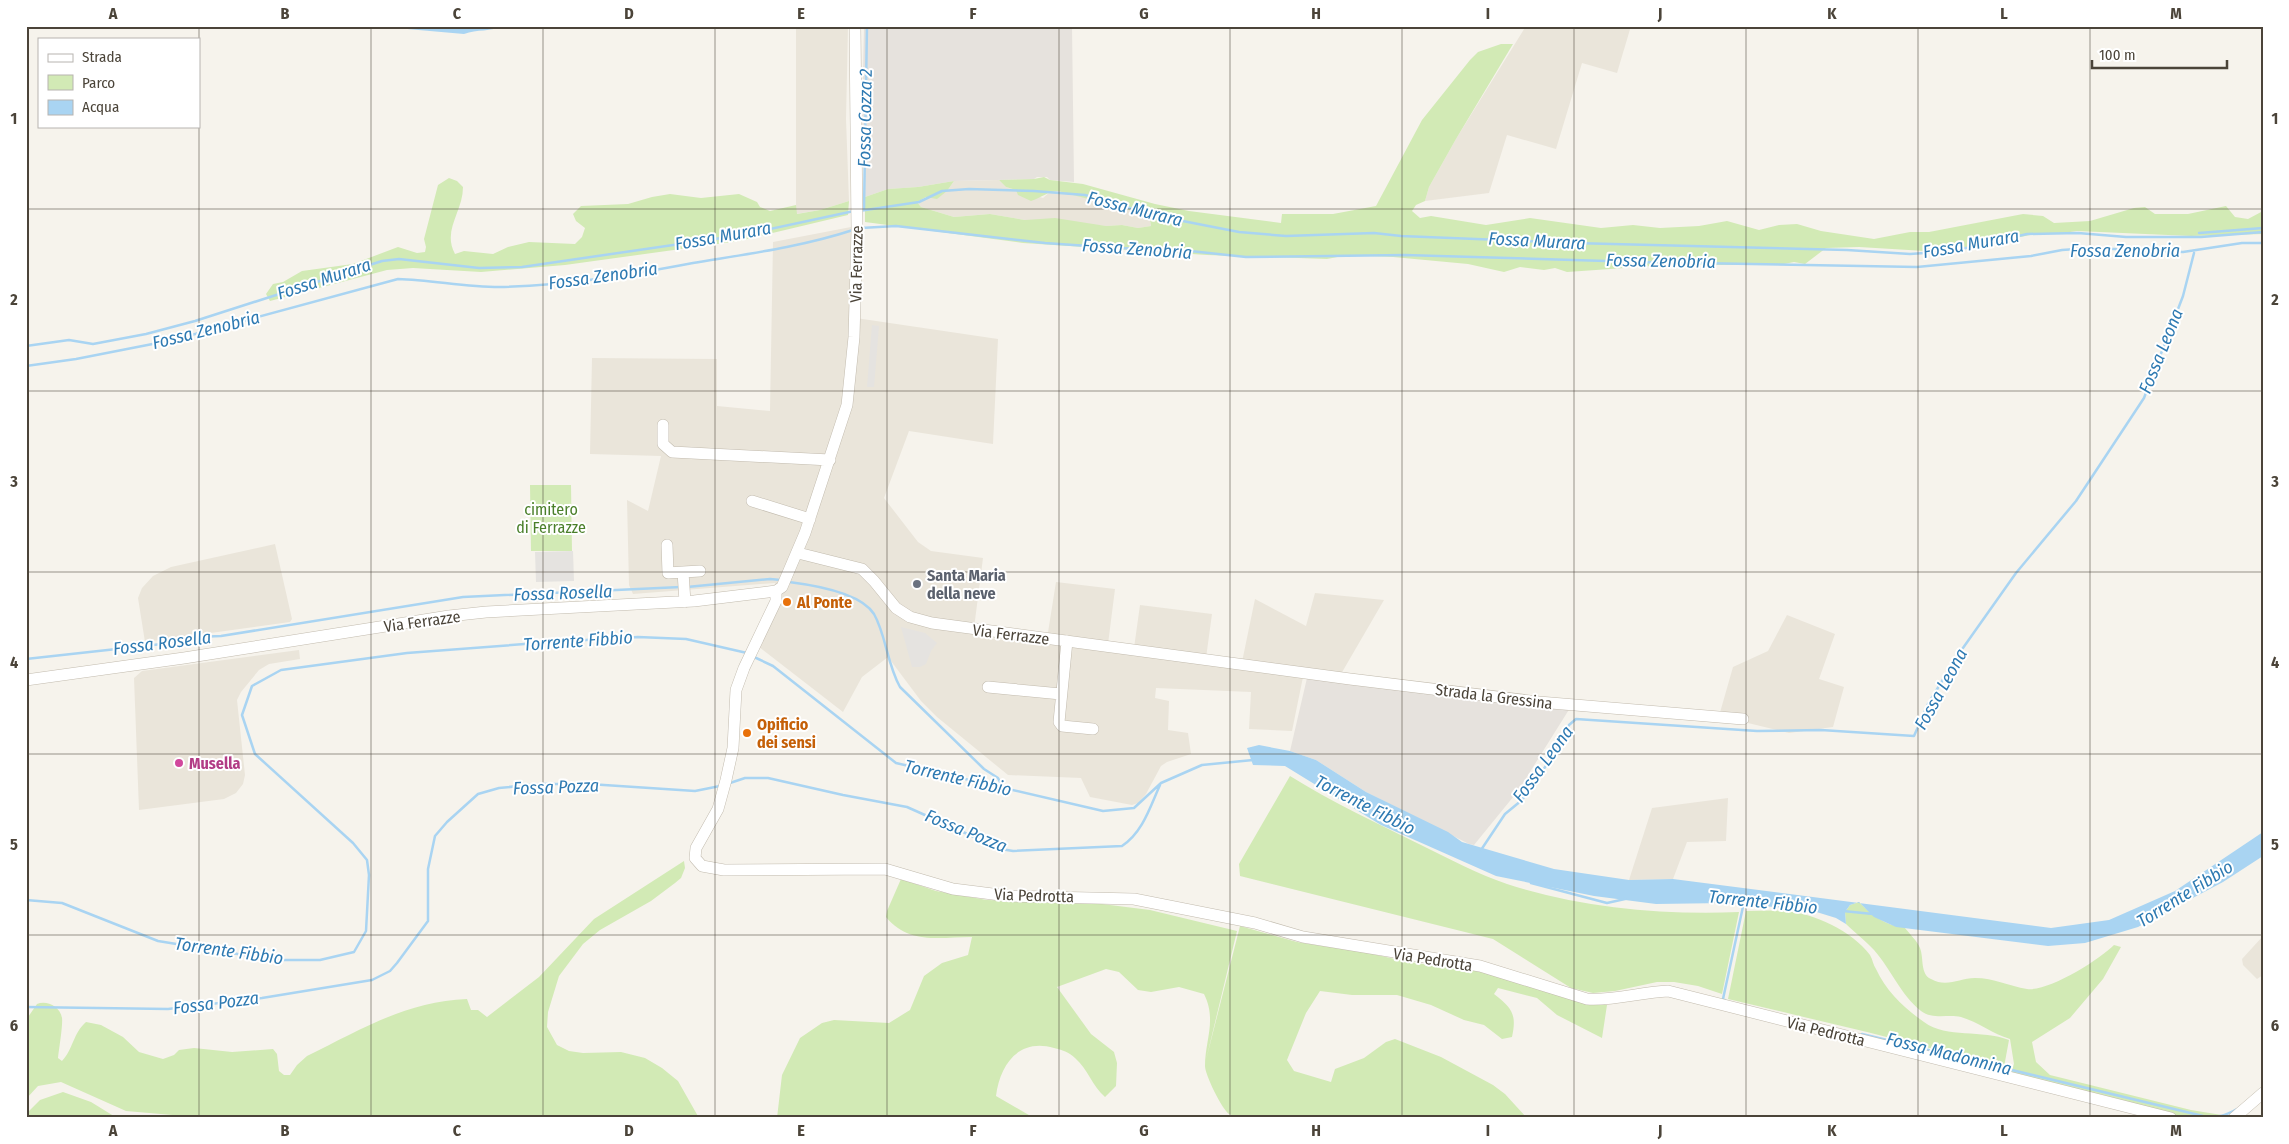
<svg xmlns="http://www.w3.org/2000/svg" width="2289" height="1144" viewBox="0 0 2289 1144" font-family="'Fira Sans Condensed',sans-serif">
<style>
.residential{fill:#eae5da}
.industrial{fill:#e6e2dd}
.green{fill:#d2eab5}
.parking{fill:#e5e3e0}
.water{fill:#a9d4f2}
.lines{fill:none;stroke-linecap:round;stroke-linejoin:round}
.stream{stroke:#a9d4f2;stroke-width:2.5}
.minor-casing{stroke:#c2bbae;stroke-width:12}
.minor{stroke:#fff;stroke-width:11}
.grid{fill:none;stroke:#4b4439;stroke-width:1;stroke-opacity:0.55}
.worship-dot{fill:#6b7280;stroke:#fff;stroke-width:2}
.food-dot{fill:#e8710a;stroke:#fff;stroke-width:2}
.hotel-dot{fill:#d1479c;stroke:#fff;stroke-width:2}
.labels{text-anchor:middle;stroke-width:4;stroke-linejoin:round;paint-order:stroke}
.street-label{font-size:16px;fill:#4b4439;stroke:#fff}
.park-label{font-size:16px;fill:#4a7f2a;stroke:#fff}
.worship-label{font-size:16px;font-weight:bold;fill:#5b616d;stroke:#fff;text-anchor:start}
.food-label{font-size:16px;font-weight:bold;fill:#c56008;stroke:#fff;text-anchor:start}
.hotel-label{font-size:16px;font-weight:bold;fill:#b23c85;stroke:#fff;text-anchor:start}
.water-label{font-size:18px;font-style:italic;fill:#2e7ab2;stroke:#fff}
.neatline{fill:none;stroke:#4b4439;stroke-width:2}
.grid-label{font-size:16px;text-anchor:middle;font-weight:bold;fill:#4b4439}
</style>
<rect width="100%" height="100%" fill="#f6f3ec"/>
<!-- residential -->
<path class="residential" d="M 796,26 L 848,26 L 846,119 L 849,201 L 820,210 L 796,214 Z
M 1526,26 L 1631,26 L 1617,73 L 1582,63 L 1556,149 L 1507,135 L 1489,193 L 1425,201 L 1429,187 L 1456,139 Z
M 999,180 L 1006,187 L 1043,198 L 1051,191 L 1058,191 L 1115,205 L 1145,214 L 1150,220 L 1151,226 L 1138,228 L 1122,225 L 1106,226 L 1025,220 L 990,214 L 954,217 L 921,207 L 917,202 L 947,191 L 954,181 Z
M 851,227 L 849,317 L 998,339 L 993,444 L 909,431 L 884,498 L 918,542 L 931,551 L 983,558 L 973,636 L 1046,645 L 1056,582 L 1115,589 L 1108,644 L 1134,648 L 1140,605 L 1212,614 L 1206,658 L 1242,662 L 1255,599 L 1306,626 L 1315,593 L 1384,600 L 1341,674 L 1303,677 L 1292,731 L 1249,729 L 1251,692 L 1156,688 L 1155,698 L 1169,701 L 1168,730 L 1188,733 L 1191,754 L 1167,762 L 1161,766 L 1146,794 L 1138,803 L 1132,805 L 1090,797 L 1081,778 L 1008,775 L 937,717 L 921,701 L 888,657 L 862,677 L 843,712 L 759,647 L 779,601 L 775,583 L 633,594 L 629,585 L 627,500 L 648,511 L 661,456 L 590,454 L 592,358 L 717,359 L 717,406 L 770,411 L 773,242 Z
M 275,544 L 292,619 L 290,622 L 145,642 L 138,598 L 142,588 L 153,576 L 171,567 Z
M 1787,615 L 1835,634 L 1819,679 L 1844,687 L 1833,727 L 1789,733 L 1719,716 L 1733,667 L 1768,651 Z
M 299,650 L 300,659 L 269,664 L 259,670 L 241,692 L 237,700 L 245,775 L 243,784 L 236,793 L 224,799 L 139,810 L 134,678 L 142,671 Z
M 1728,798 L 1726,841 L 1687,842 L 1673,879 L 1629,880 L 1652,808 Z
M 2263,936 L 2263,975 L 2257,979 L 2243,965 L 2242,959 Z"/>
<!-- industrial -->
<path class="industrial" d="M 864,26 L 1072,26 L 1074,182 L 1050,180 L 1047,177 L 1037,177 L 1034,179 L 954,181 L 918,187 L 888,189 L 865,197 L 862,119 Z
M 1307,678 L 1570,708 L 1518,791 L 1474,845 L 1469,844 L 1366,792 L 1316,760 L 1290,751 Z"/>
<!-- green -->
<path class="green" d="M 1501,44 L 1513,44 L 1456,139 L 1429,187 L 1425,201 L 1416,205 L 1412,211 L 1420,218 L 1431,216 L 1486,225 L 1530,218 L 1601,228 L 1633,225 L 1660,228 L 1699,226 L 1727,221 L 1759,230 L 1779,225 L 1797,224 L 1821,231 L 1874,239 L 1910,232 L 1929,232 L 2023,214 L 2043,216 L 2054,223 L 2090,221 L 2134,208 L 2145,207 L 2155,214 L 2188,214 L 2226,206 L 2235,217 L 2248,219 L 2263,211 L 2263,234 L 2191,236 L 2077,231 L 2057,234 L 2040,233 L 1966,248 L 1925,251 L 1859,247 L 1826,248 L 1805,264 L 1794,262 L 1779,265 L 1701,265 L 1688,268 L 1668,265 L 1567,272 L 1555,268 L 1544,270 L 1520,267 L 1504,272 L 1468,264 L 1393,257 L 1348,255 L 1327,259 L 1207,255 L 1023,243 L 865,222 L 865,197 L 888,189 L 918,187 L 954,181 L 947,191 L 937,199 L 926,197 L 917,202 L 921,207 L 954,217 L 990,214 L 1025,220 L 1055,218 L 1106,226 L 1122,225 L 1138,228 L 1151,226 L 1150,220 L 1145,214 L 1058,191 C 1049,191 1040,198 1031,201 L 1018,195 L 1016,190 L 1006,187 L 999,180 L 1034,179 L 1044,177 L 1050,180 L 1083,184 L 1155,204 L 1189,211 L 1281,223 L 1282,214 L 1333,214 L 1376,206 L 1422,120 L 1470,60 L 1478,52 Z
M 449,178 L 457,181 L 463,187 C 463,212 442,230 455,254 L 464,251 L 493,254 L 508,247 L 529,242 L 575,244 L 582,237 L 585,228 L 576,221 L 573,214 L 581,206 L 628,204 L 652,197 L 670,194 L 701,198 L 739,194 L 757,202 L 760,207 L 770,211 L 796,205 L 797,214 L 820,210 L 849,201 L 848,215 L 739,241 L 565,265 L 481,272 L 413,268 L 387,270 L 270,301 L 266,294 L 273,284 L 283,282 L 302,271 L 353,264 L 398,247 L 417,253 L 425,252 L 426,247 L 424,239 L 438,185 Z
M 530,485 L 571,485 L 572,551 L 531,551 Z
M 1290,776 C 1332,802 1376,823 1421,845 C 1449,859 1478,874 1507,884 C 1581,908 1662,915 1739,912 L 1722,994 L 1698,986 L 1674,982 L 1657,982 L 1615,991 L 1593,993 L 1571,988 L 1493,939 L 1240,876 L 1239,864 Z
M 684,861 L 685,868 L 681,878 L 675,883 L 651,901 L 600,930 L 583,944 L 559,976 L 548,1012 L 547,1027 L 557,1045 L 569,1051 L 583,1053 L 621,1052 L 645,1058 L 662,1068 L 678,1081 L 699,1118 L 207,1118 L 126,1111 L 61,1082 L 38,1086 L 26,1099 L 26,1020 L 37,1004 C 46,1000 60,1006 62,1018 C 63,1025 59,1049 58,1058 L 62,1061 C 73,1050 73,1033 86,1022 L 101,1025 L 123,1037 L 139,1052 L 163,1059 L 174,1055 L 179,1050 L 194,1048 L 232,1052 L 273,1049 L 277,1054 L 279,1071 L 284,1075 L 290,1075 L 297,1065 L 307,1056 C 360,1030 407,1001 467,999 L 471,1010 L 478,1010 L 487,1017 L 539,977 L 594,919 Z
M 901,879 L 936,891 L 987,900 L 1102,904 L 1150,910 L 1237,931 L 1206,1060 L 1240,926 L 1297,942 L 1368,953 L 1404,961 L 1429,965 L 1471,965 L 1501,972 L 1607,1005 L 1602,1038 L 1557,1015 L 1537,998 L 1498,988 L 1494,994 C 1512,1008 1517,1014 1512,1037 L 1502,1039 L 1484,1025 L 1464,1020 L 1431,1005 L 1397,995 L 1352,995 L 1320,991 L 1306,1013 L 1287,1060 L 1294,1071 L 1331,1082 L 1335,1069 L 1364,1058 L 1386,1042 L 1395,1039 L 1441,1057 L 1493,1085 L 1505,1094 L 1527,1118 L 1244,1118 C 1240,1117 1233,1116 1229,1114 C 1222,1109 1205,1075 1205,1066 C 1205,1040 1217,1020 1204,994 L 1179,987 L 1151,992 L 1138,990 L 1119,972 L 1106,969 L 1057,987 L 1091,1034 L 1114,1052 L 1117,1063 L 1116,1086 L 1105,1097 C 1092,1086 1088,1069 1075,1058 C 1069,1052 1062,1050 1054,1048 C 1019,1038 1000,1064 996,1096 L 1034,1118 L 777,1118 L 782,1075 L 800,1038 L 822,1023 L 834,1020 L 889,1023 L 910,1010 L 924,976 L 942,963 L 968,955 L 972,937 C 940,937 909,945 886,917 L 887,911 Z
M 1859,902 C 1872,915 1885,926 1904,927 C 1909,933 1917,941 1920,948 C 1924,958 1920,974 1931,979 C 1947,988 1959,978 1975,978 C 1994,978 2009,986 2027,989 C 2048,992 2099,960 2114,945 L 2121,947 L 2103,979 L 2070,1018 L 2032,1042 L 2036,1062 L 2050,1075 L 2191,1110 L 2234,1117 L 2185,1118 L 2010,1074 L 2014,1064 L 2010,1039 C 1993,1034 1978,1022 1961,1017 C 1948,1014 1933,1020 1921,1011 C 1900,994 1891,969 1874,950 C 1866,941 1855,933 1846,924 L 1845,912 L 1850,905 Z
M 1746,911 C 1759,911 1772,910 1784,911 C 1814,913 1852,931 1870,955 C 1873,960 1873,965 1876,969 C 1886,991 1905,1009 1924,1022 C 1947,1039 1982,1029 2009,1040 L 2004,1067 L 1867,1032 L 1728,999 Z
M 63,1092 L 91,1102 L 117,1118 L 26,1118 L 26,1114 L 40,1100 Z"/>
<!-- parking -->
<path class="parking" d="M 872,325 L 879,326 L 874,387 L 867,387 Z
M 573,551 L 574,581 L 536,582 L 535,552 Z
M 901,627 L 925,633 L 937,643 L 931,651 L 926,664 L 920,667 L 912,667 Z"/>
<!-- water -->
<path class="water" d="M 373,26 L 503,26 C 491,32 477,29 464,34 Z
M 1259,745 L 1290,751 L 1316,760 L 1366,792 L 1448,832 L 1462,842 L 1554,869 L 1629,880 L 1673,879 L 2051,928 L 2109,920 L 2175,891 L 2263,832 L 2263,856 L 2223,882 L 2138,927 L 2085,943 L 2048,946 L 1896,927 L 1874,917 L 1859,902 L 1850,905 L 1845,912 L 1846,924 L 1836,918 L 1810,910 L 1725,903 L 1656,904 L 1594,896 L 1496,876 L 1381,825 L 1285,766 L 1253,765 L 1247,748 Z"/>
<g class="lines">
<!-- stream -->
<path class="stream" d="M 864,210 L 867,26
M 859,211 L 919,202 L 942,191 L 969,189 L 1034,191 L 1085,195 L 1157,216 L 1239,232 L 1286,236 L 1374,233 L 1401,236 L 1573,243 L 1847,250 L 1910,254 L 1953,251 L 2027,234 L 2078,233 L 2126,237 L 2201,237 L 2263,232
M 861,228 L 896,226 L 1045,243 L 1117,248 L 1181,250 L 1246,257 L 1405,255 L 1639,262 L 1917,267 L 2031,256 L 2062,250 L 2091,248 L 2183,252 L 2242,243 L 2263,243
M 2199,233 L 2263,228
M 26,346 L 69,340 L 93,344 L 146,334 L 195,321 L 382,261 L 399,259 L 479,268 L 522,267 L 742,235 L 854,211
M 26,366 L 76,359 L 173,340 L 398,279 C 434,280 469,288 504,287 C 568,285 630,275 693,263 C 747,254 801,247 853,230
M 789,582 C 813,585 860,592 874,614 C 886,635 887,664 900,687 L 984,769 L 998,778 L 1003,788
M 687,587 L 770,579 L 781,580
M 754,657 L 773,666 L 896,763 L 1103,811 L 1134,808 L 1161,783 L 1202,765 L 1253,760
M 26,659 L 162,644 L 196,637 L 221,636 L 463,597 L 681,587
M 730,783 L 745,778 L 768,778 L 843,795 L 907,807 L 1001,849 L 1013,851 L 1122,846 C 1143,832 1150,807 1160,785
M 1481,850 L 1505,814 L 1522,800 L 1550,760 L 1569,725 L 1576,719 L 1757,731 L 1821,730 L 1914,736 L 1928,704 L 1958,655 L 2016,573 L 2076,501 L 2144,398 L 2183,296 L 2194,253
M 1531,883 L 1607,903 L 1625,899
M 26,900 L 62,903 L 158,941 L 274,960 L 320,960 L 354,952 L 366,931 L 369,875 L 367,860 L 353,843 L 255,754 L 242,715 L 252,686 L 281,670 L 407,653 L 551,642 L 638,637 L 686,639 L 747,653
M 1843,911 L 1873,914
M 1725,1000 L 1723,999 L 1744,902
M 26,1007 L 168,1009 L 262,998 L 372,980 L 390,971 L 397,963 L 428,921 L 428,869 L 435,836 L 447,822 L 478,794 L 499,788 L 540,784 L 589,784 L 695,791 L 720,786
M 1862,1034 L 2203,1116 C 2217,1118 2225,1116 2237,1109"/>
<defs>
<path id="minor" d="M 663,425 L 663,444 L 672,452 L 830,460
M 752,501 L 810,519
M 667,545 L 668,573 L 683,572 L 685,602
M 798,553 L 862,569 L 874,581 L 896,608 L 910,617 L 932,623 L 1350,679 L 1539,702 L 1743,719
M 683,572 L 700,571
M 776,591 L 776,601 L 744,668 L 736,690 L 733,748 L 726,780 L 718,809 L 696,848 L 695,858 L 702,866 L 724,870 L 885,869 L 953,889 L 977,892 L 1008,896 L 1134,899 L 1255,923 L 1303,937 L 1480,966 L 1587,999 C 1614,1001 1641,992 1668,991 L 2171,1118
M 1067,641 L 1059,722 L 1062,726 L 1093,729
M 26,680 L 184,658 L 449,616 L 486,612 L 694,601 L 776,591 L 782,587 L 805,533 L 847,405 L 854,337 L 857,230 L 855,26
M 988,687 L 1061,694
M 2234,1118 L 2263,1093"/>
</defs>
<!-- minor casing -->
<use href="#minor" class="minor-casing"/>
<!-- minor -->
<use href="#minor" class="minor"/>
</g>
<!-- grid -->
<path class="grid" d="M 199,26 L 199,1118M 371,26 L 371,1118M 543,26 L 543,1118M 715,26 L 715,1118M 887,26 L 887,1118M 1059,26 L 1059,1118M 1230,26 L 1230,1118M 1402,26 L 1402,1118M 1574,26 L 1574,1118M 1746,26 L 1746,1118M 1918,26 L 1918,1118M 2090,26 L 2090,1118M 26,209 L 2263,209M 26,391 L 2263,391M 26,572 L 2263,572M 26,754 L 2263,754M 26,935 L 2263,935"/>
<!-- markers -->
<circle class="worship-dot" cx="917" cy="584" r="5"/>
<g class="food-dot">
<circle cx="787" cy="602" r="5"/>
<circle cx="747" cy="733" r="5"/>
</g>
<circle class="hotel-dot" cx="179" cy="763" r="5"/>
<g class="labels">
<!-- street labels -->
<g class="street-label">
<text transform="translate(856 264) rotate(-89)" y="6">Via Ferrazze</text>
<text transform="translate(422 621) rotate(-8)" y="6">Via Ferrazze</text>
<text transform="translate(1011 634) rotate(7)" y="6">Via Ferrazze</text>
<text transform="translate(1494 696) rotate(7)" y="6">Strada la Gressina</text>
<text transform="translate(1034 895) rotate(2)" y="6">Via Pedrotta</text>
<text transform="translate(1433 959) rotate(9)" y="6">Via Pedrotta</text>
<text transform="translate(1826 1031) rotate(14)" y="6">Via Pedrotta</text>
</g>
<!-- park labels -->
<g class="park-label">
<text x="551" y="515">cimitero<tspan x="551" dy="18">di Ferrazze</tspan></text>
</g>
<!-- worship labels -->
<g class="worship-label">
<text x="927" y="581">Santa Maria<tspan x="927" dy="18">della neve</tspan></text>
</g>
<!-- food labels -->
<g class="food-label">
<text x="797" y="608">Al Ponte</text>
<text x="757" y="730">Opificio<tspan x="757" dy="18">dei sensi</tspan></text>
</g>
<!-- hotel labels -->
<g class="hotel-label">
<text x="189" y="769">Musella</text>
</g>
<!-- water labels -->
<g class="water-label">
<text transform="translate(865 118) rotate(-89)" y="6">Fossa Cozza 2</text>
<text transform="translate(1135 209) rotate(14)" y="6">Fossa Murara</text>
<text transform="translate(723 236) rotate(-10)" y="6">Fossa Murara</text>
<text transform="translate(1537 241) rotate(3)" y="6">Fossa Murara</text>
<text transform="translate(1971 244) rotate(-10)" y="6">Fossa Murara</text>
<text transform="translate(1137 249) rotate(4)" y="6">Fossa Zenobria</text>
<text x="2125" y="257">Fossa Zenobria</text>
<text transform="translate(1661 261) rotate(1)" y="6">Fossa Zenobria</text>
<text transform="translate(603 276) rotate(-8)" y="6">Fossa Zenobria</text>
<text transform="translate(324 279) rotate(-18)" y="6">Fossa Murara</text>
<text transform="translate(206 330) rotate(-14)" y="6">Fossa Zenobria</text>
<text transform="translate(2161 351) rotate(-68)" y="6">Fossa Leona</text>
<text transform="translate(563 593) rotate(-2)" y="6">Fossa Rosella</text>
<text transform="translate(578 641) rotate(-4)" y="6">Torrente Fibbio</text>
<text transform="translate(162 643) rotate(-7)" y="6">Fossa Rosella</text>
<text transform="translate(1941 689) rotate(-61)" y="6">Fossa Leona</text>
<text transform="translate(1543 764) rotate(-54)" y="6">Fossa Leona</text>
<text transform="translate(958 778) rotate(13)" y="6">Torrente Fibbio</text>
<text transform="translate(556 787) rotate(-2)" y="6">Fossa Pozza</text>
<text transform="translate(1365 805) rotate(27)" y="6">Torrente Fibbio</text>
<text transform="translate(966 831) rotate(22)" y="6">Fossa Pozza</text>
<text transform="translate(2185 894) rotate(-32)" y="6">Torrente Fibbio</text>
<text transform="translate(1763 902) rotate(6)" y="6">Torrente Fibbio</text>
<text transform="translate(229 951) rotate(8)" y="6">Torrente Fibbio</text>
<text transform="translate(216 1003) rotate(-7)" y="6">Fossa Pozza</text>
<text transform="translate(1949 1054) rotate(14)" y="6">Fossa Madonnina</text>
</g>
</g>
<!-- border -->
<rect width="2289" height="1144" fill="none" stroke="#ffffff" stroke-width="55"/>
<!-- legend -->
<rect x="38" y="38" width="162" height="90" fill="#ffffff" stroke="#b7b4b0"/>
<rect x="48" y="54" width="25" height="8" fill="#ffffff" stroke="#b7b4b0"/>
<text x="82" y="62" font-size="15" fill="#4b4439">Strada</text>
<rect x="48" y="75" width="25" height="15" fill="#d2eab5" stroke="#b7b4b0"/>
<text x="82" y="88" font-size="15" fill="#4b4439">Parco</text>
<rect x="48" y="100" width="25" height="15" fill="#a9d4f2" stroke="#b7b4b0"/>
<text x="82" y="112" font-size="15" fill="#4b4439">Acqua</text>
<!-- scale -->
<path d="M2092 60v8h135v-8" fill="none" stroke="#4b4439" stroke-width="2.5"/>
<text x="2099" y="60" font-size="15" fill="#4b4439" stroke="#ffffff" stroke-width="4" paint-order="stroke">100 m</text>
<rect x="28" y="28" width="2234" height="1088" class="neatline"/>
<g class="grid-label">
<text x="113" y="19">A</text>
<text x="285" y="19">B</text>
<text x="457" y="19">C</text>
<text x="629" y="19">D</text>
<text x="801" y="19">E</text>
<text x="973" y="19">F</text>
<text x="1144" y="19">G</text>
<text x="1316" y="19">H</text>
<text x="1488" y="19">I</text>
<text x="1660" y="19">J</text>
<text x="1832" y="19">K</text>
<text x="2004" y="19">L</text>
<text x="2176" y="19">M</text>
<text x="14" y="124">1</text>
<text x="2275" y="124">1</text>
<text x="14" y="305">2</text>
<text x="2275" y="305">2</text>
<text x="14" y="487">3</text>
<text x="2275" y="487">3</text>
<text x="14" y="668">4</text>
<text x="2275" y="668">4</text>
<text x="14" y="850">5</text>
<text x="2275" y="850">5</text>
<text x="14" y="1031">6</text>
<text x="2275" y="1031">6</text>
<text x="113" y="1136">A</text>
<text x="285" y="1136">B</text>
<text x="457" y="1136">C</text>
<text x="629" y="1136">D</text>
<text x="801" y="1136">E</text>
<text x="973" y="1136">F</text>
<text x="1144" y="1136">G</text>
<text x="1316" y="1136">H</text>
<text x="1488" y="1136">I</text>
<text x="1660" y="1136">J</text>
<text x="1832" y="1136">K</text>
<text x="2004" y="1136">L</text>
<text x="2176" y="1136">M</text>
</g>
</svg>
